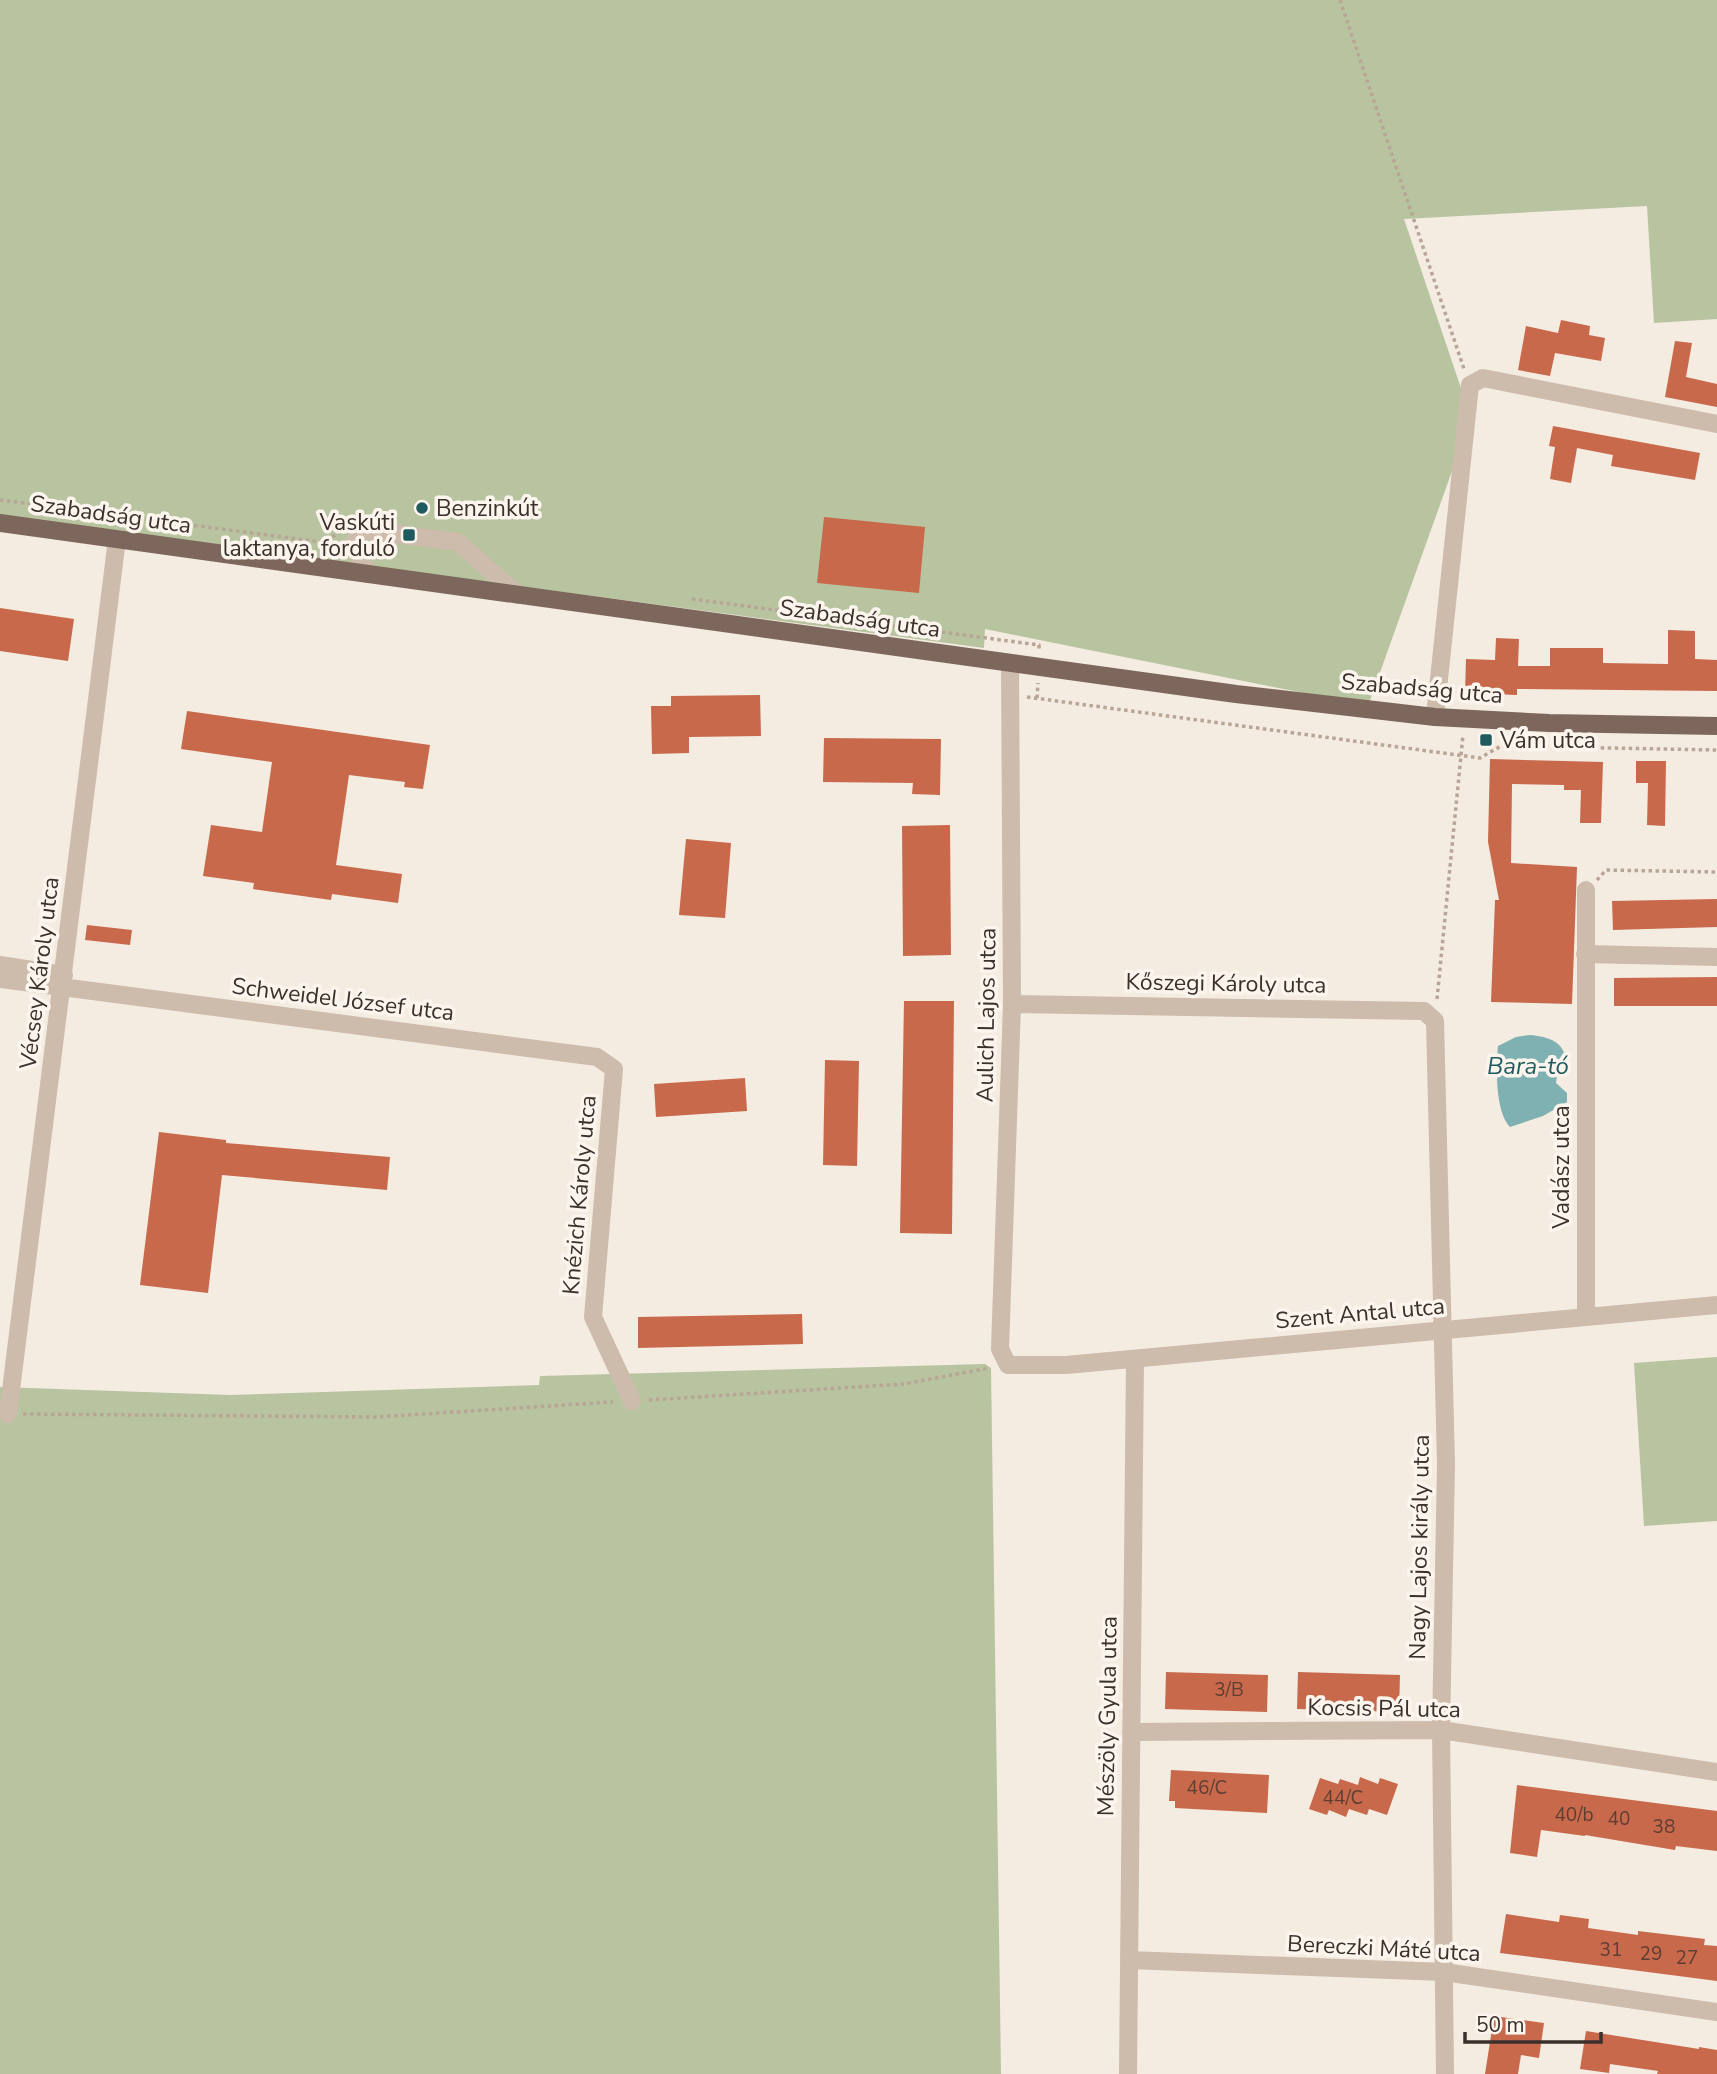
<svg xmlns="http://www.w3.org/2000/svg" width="1717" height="2074" viewBox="0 0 1717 2074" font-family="'Nunito Sans',sans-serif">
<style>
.green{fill:#b8c4a0}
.water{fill:#7fb0b2}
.building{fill:#c8694b}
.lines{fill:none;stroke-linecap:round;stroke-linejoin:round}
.path{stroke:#b9a596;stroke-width:3.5;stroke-dasharray:3.5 3.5;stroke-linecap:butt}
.minor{stroke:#cdbbac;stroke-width:18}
.major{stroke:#7d675c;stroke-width:18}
.poi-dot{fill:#1f5a5e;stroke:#fbf5ee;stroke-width:2.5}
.labels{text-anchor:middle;stroke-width:7;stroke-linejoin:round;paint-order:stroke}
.number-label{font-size:19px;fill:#5e3e33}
.poi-label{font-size:23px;fill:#3b302b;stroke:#fbf5ee;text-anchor:start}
.street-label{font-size:23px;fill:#3b302b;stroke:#fbf5ee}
.water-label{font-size:24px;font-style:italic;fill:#1f5a5e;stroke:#fbf5ee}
</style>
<rect width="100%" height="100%" fill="#f4ebe1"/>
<!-- green -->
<path class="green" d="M 0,0 L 1717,0 L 1717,319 L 1654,323 L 1647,206 L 1404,219 L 1471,418 L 1368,706 L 985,629 L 984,648 L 0,517 Z
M 1717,1357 L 1717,1521 L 1644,1526 L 1634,1363 Z
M 985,1364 L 991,1368 L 1001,2074 L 0,2074 L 0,1387 L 230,1395 L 539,1385 L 540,1376 Z"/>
<!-- water -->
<path class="water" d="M 1530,1035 C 1556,1038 1566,1044 1568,1071 L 1557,1075 L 1556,1083 L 1567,1093 L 1567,1102 L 1543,1116 L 1510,1127 C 1495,1111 1496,1067 1498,1046 L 1516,1037 Z"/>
<!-- building -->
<path class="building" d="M 1561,320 L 1590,326 L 1589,335 L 1605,338 L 1601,361 L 1555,353 L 1550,376 L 1518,370 L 1526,326 L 1558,333 Z
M 1675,341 L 1692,343 L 1686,377 L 1717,384 L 1717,407 L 1665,397 Z
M 1553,426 L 1700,453 L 1695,480 L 1611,466 L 1613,455 L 1577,448 L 1571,483 L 1550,479 L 1555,447 L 1549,446 Z
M 824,517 L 925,527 L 919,593 L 817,583 Z
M 0,608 L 74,619 L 68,661 L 0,651 Z
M 1668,630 L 1695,631 L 1695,659 L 1717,660 L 1717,691 L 1517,689 L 1517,695 L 1465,693 L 1466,659 L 1495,660 L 1496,638 L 1519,639 L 1518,666 L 1550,666 L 1550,648 L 1603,648 L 1603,663 L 1668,664 Z
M 760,695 L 761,736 L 689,737 L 689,753 L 652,754 L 651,706 L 671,706 L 671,696 Z
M 187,711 L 430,745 L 423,789 L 404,787 L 405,782 L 349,775 L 336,865 L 402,874 L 398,903 L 332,894 L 331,900 L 253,889 L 254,883 L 203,876 L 211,825 L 262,832 L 272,762 L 181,749 Z
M 824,738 L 941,739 L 940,795 L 912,794 L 913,783 L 823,782 Z
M 1490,759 L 1603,762 L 1601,823 L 1580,823 L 1581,790 L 1564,790 L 1564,785 L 1512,784 L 1511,863 L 1577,867 L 1572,1004 L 1491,1002 L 1495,900 L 1499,900 L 1488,842 Z
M 1636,761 L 1666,761 L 1665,826 L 1647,825 L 1648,783 L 1636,783 Z
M 950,825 L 951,955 L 903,956 L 902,826 Z
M 686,839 L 731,843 L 725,918 L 679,915 Z
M 1717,899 L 1717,927 L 1613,930 L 1612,901 Z
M 87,925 L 132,930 L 130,945 L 85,940 Z
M 1717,977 L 1717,1006 L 1614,1006 L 1614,978 Z
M 904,1001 L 954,1001 L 952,1234 L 900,1233 Z
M 825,1060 L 859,1061 L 857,1166 L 823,1165 Z
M 745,1078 L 747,1111 L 656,1117 L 654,1084 Z
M 159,1132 L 226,1140 L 226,1143 L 390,1157 L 387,1190 L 222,1175 L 208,1293 L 140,1285 Z
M 802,1314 L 803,1344 L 638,1348 L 638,1317 Z
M 1166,1672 L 1268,1675 L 1267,1712 L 1165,1709 Z
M 1298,1672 L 1400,1675 L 1399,1712 L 1297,1709 Z
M 1171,1770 L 1269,1775 L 1267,1813 L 1175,1808 L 1175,1801 L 1169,1801 Z
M 1360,1777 L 1378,1784 L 1380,1778 L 1398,1784 L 1387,1815 L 1369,1809 L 1367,1815 L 1349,1809 L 1346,1817 L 1329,1810 L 1327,1815 L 1309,1809 L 1320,1778 L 1338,1784 L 1340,1779 L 1358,1785 Z
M 1517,1785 L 1717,1811 L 1717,1851 L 1676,1846 L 1675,1850 L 1585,1835 L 1585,1836 L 1541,1830 L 1537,1857 L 1510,1853 Z
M 1506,1914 L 1559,1922 L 1560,1915 L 1589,1919 L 1588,1928 L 1638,1935 L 1638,1931 L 1705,1939 L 1704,1945 L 1717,1946 L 1717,1981 L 1500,1953 Z
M 1494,2016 L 1544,2023 L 1539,2058 L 1521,2055 L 1518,2074 L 1485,2074 Z
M 1586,2031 L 1699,2049 L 1699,2047 L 1717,2050 L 1717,2074 L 1657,2074 L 1658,2071 L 1610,2064 L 1609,2073 L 1580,2069 Z"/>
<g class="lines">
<!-- path -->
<path class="path" d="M 1340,0 L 1464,369
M 0,500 L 321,542 L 340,533
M 692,599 L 1039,645 L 1039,651
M 1027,697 L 1480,758 L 1501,746 L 1717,750
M 1037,698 L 1038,683
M 1597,880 L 1606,870 L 1717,872
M 1437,999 L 1463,735
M 649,1400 L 904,1384 L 989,1368
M 23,1414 L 376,1417 L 613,1402"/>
<!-- minor -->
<path class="minor" d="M 368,574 L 353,545 L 363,530 L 458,542 L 518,595
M 1010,664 L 1012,1004 L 1000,1349 L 1008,1365 L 1066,1365 L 1717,1305
M 1435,717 L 1470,385 L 1483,378 L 1717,424
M 1585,954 L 1717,957
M 0,965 L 64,975
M 0,979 L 597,1057 L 614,1069 L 593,1317 L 632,1401
M 1012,1004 L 1424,1011 L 1435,1021 L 1446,1464 L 1441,1730 L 1445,2074
M 1586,1317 L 1586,890
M 8,1414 L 117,539
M 1131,1732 L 1441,1730 L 1717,1772
M 1129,1960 L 1444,1972 L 1717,2012
M 1128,2074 L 1135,1359"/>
<!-- major -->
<path class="major" d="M 0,523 L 1236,694 L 1435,717 L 1549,723 L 1717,726"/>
</g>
<!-- markers -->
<g class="poi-dot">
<circle cx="422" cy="508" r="7"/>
<rect x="402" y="528" width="14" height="14" rx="3.5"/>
<rect x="1479" y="733" width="14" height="14" rx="3.5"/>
</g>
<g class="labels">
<!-- number labels -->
<g class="number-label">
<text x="1229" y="1696">3/B</text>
<text x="1207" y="1794">46/C</text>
<text x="1343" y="1804">44/C</text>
<text x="1574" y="1821">40/b</text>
<text x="1619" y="1825">40</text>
<text x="1664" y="1833">38</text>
<text x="1611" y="1956">31</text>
<text x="1651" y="1960">29</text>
<text x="1687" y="1964">27</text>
</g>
<!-- poi labels -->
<g class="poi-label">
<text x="436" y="516">Benzinkút</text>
<text x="395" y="530" text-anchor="end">Vaskúti<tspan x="395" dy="26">laktanya, forduló</tspan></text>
<text x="1500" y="748">Vám utca</text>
</g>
<!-- street labels -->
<g class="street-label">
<text transform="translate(111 514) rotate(8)" y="8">Szabadság utca</text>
<text transform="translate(860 618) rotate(8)" y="8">Szabadság utca</text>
<text transform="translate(1422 688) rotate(5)" y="8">Szabadság utca</text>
<text transform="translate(39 973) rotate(-83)" y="8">Vécsey Károly utca</text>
<text transform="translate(1226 983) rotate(1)" y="8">Kőszegi Károly utca</text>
<text transform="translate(343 999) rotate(7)" y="8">Schweidel József utca</text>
<text transform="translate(986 1015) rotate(-89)" y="8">Aulich Lajos utca</text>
<text transform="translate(1561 1167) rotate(-90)" y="8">Vadász utca</text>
<text transform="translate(579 1195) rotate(-85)" y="8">Knézich Károly utca</text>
<text transform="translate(1360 1313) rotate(-5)" y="8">Szent Antal utca</text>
<text transform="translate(1419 1547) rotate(-89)" y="8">Nagy Lajos király utca</text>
<text transform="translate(1384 1708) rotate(1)" y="8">Kocsis Pál utca</text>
<text transform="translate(1107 1716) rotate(-89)" y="8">Mészöly Gyula utca</text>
<text transform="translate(1384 1948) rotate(3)" y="8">Bereczki Máté utca</text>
</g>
<!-- water labels -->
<g class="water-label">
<text x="1528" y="1074">Bara-tó</text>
</g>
</g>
<!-- scale -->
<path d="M1465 2032v10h136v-10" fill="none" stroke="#3b302b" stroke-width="3.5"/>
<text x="1476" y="2032" font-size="21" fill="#3b302b" stroke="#fbf5ee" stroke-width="5" paint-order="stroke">50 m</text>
</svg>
